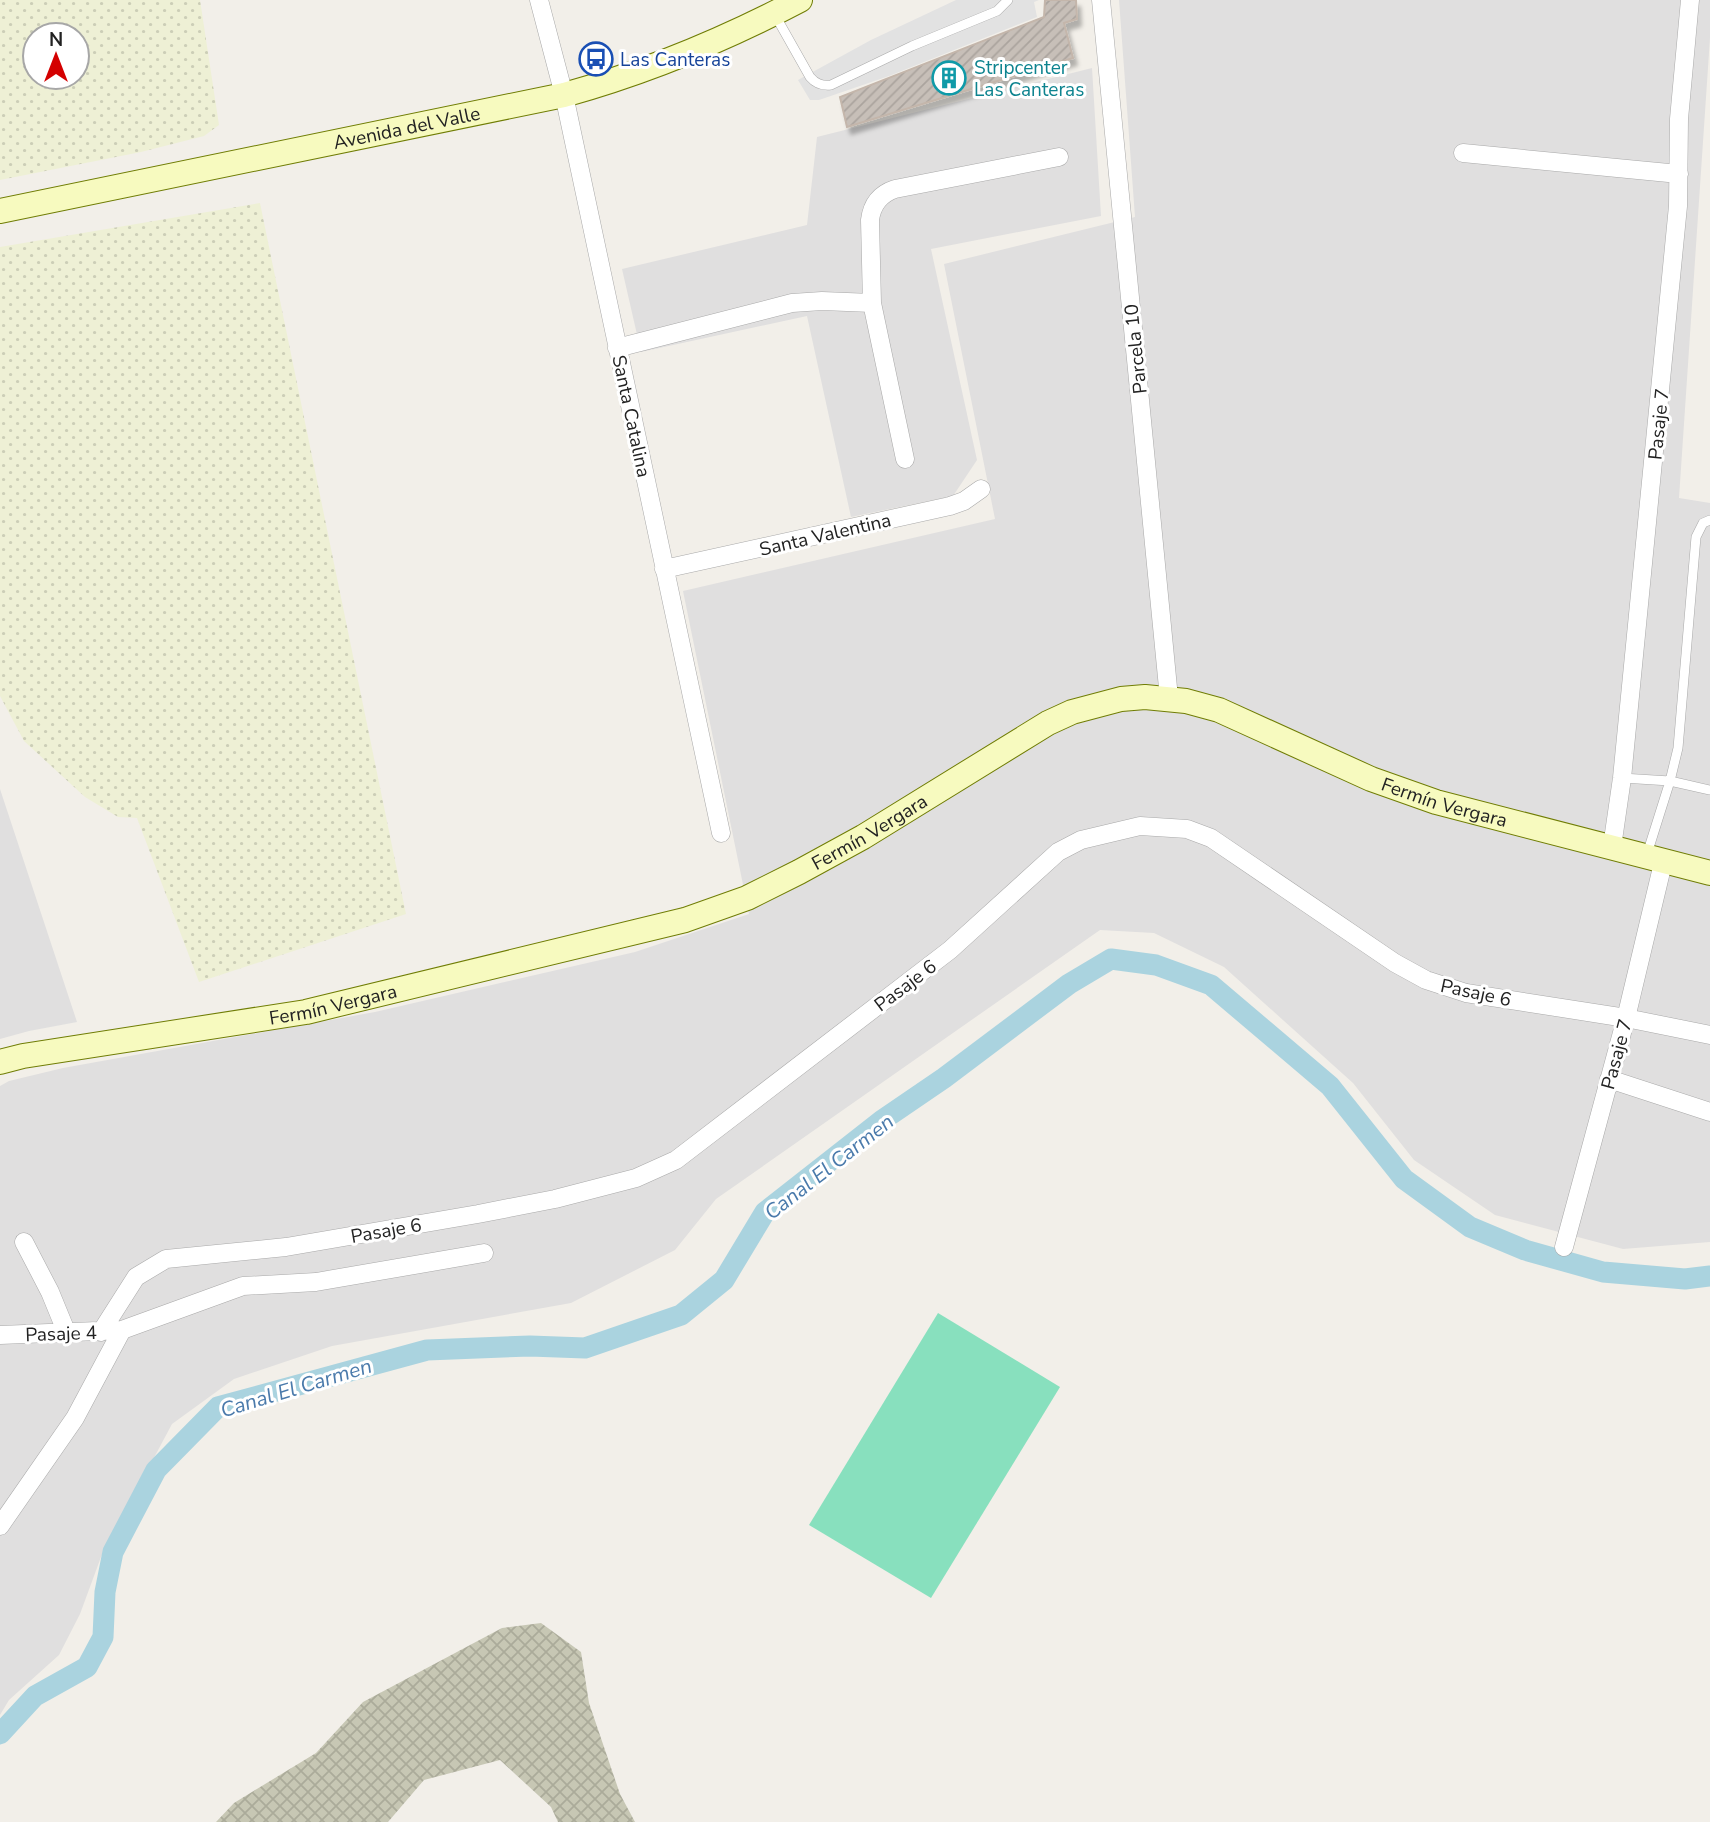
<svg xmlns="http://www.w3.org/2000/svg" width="1710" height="1822" viewBox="0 0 1710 1822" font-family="'Nunito Sans',sans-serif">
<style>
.residential{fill:#e0dfdf}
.construction{fill:url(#construction-cross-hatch)}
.farmland{fill:url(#farmland-dots);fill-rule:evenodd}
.pitch{fill:#88e0be}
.parking{fill:#e2e2e2}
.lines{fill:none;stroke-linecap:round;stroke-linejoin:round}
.canal{stroke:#aad3df;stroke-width:21}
.building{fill:url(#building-hatch);stroke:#c4b6ab;stroke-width:2;filter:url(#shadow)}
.lane-casing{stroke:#a9a9a9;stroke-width:10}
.street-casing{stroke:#a9a9a9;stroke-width:19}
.secondary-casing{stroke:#707d05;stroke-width:26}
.lane{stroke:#fff;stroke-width:9}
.street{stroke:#fff;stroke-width:18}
.secondary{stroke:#f7fabf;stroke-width:24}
.labels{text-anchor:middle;stroke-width:6;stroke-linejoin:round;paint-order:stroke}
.transit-label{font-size:19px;fill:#164399;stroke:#fff;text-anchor:start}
.culture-label{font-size:19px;fill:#0d838f;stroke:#fff;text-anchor:start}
.street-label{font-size:19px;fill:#222;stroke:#fff}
.water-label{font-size:21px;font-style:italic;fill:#4a7aab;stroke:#fff}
</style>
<defs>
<pattern id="construction-cross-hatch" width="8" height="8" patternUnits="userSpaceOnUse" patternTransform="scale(1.75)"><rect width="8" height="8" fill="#c7c7b4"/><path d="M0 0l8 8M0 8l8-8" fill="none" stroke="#abab9a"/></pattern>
<pattern id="farmland-dots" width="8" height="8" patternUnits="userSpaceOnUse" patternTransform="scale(1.75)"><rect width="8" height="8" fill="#eef0d5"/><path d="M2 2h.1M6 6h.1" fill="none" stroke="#ccceb7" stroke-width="1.8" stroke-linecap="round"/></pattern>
<pattern id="building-hatch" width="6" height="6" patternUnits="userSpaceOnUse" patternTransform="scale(1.75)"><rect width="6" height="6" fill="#c7bfb8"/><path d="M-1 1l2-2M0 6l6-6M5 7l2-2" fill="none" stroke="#aba49e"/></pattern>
<filter id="shadow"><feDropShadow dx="4" dy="7" stdDeviation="2" flood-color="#0004"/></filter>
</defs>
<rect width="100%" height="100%" fill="#f2efe9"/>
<!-- residential -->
<path class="residential" d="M 1119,0 L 1710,0 L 1710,38 L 1679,498 L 1710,503 L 1710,1242 L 1623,1249 L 1495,1215 L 1414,1160 L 1353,1083 L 1224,967 L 1154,933 L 1100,930 L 716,1199 L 675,1250 L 571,1303 L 332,1346 L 234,1379 L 172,1424 L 101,1557 L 80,1614 L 59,1655 L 9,1700 L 0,1715 L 0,1086 L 9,1081 L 63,1068 L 375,1012 L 635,952 L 749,914 L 683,591 L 995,519 L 944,264 L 1135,217 Z
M 1092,68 L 1101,216 L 931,249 L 977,460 L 953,496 L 851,517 L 807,316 L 641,352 L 622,269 L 807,225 L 817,137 Z
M 0,789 L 77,1022 L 29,1031 L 0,1039 Z"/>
<!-- construction -->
<path class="construction" d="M 541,1623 L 581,1652 L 589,1703 L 620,1794 L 635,1822 L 558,1822 L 551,1807 L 500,1760 L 424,1780 L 388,1822 L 216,1822 L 234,1803 L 316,1753 L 363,1702 L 502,1628 Z"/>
<!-- farmland -->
<path class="farmland" d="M 0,0 L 200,0 L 219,125 L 204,136 L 141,152 L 0,180 ZM 77,35 L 77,77 L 35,77 L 35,35 Z
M 260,203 L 406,914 L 199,982 L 137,818 L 118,817 L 85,797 L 24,741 L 0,696 L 0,247 Z"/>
<!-- pitch -->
<path class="pitch" d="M 938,1313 L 1060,1387 L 931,1598 L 809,1525 Z"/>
<!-- parking -->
<path class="parking" d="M 956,0 L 1039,0 L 1034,2 L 1037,17 L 889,76 L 819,100 L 810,100 L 798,80 L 871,40 Z"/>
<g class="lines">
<!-- canal -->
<path class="canal" d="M 0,1734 L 35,1696 L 87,1667 L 103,1637 L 105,1592 L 113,1552 L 156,1470 L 218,1407 L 427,1350 L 530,1346 L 585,1348 L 681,1315 L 724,1280 L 765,1212 L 881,1121 L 944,1078 L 1069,984 L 1111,959 L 1156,965 L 1211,985 L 1330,1086 L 1404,1179 L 1470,1227 L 1525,1250 L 1603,1272 L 1685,1279 L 1710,1276"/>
</g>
<!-- building -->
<path class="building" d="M 1045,0 L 1076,0 L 1077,19 L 1064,23 L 1073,58 L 847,127 L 840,97 L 1044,17 Z"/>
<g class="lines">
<defs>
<path id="lane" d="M 775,15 L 810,77 C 816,84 822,86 831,85 L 912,46 L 997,11 L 1008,0
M 1622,778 L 1670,781 L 1710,790
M 1647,854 L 1670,781 L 1678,748 L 1696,537 L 1703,523 L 1710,520"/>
<path id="street" d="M 539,0 L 564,95 L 721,833
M 1101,0 L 1169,698
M 1463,153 L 1679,174
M 617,348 L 792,303 L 822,301 L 872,303
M 905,459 L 872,303 L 870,220 C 872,204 880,194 895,189 L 1059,157
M 664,569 L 950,506 L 964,501 L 981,489
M 1612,847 L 1622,778 L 1678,206 L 1679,119 L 1690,0
M 1609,1079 L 1710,1112
M 24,1242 L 50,1292 L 66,1331
M 1564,1247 L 1626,1018 L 1664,859
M 101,1332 L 136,1277 L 166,1259 L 286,1247 L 478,1214 L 555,1199 L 636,1178 L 676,1160 L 950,950 L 1058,852 L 1081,840 L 1140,826 L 1187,829 L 1211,838 L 1395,963 L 1426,980 L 1466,993 L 1626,1018 L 1710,1035
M 0,1335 L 122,1330 L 243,1286 L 316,1282 L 484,1253
M 0,1526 L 75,1418 L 122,1330"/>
<g id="secondary">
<path id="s1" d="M 0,211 L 564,95 C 647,72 724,40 800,0"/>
<path id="s2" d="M 0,1062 L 23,1056 L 306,1012 L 685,920 L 747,898 L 799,872 L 863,837 L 1048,723 L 1072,712 L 1121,699 L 1145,697 L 1186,701 L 1219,710 L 1371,779 L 1436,802 L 1710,873"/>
</g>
</defs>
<!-- lane casing -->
<use href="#lane" class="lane-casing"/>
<!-- street casing -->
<use href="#street" class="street-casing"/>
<!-- secondary casing -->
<use href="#secondary" class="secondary-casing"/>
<!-- lane -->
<use href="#lane" class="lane"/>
<!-- street -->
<use href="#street" class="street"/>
<!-- secondary -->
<use href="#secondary" class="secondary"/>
</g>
<!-- icons -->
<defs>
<symbol id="bus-ring" viewBox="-11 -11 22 22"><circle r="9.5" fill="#fff" stroke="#1a4fb4" stroke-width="1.5"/><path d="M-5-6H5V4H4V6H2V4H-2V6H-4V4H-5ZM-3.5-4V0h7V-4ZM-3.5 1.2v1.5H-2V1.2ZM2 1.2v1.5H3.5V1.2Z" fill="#1a4fb4"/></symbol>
<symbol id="building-ring" viewBox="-11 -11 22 22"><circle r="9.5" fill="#fff" stroke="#0f9aa8" stroke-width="1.5"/><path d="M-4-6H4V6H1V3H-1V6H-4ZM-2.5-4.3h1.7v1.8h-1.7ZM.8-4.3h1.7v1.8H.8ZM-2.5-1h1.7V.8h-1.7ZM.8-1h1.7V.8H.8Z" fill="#0f9aa8"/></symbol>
</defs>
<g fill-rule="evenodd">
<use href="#bus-ring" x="577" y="40" width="38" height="38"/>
<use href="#building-ring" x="930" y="59" width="38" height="38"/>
</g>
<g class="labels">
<!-- transit labels -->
<g class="transit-label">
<text x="620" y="66">Las Canteras</text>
</g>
<!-- culture labels -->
<g class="culture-label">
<text x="974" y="74">Stripcenter<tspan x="974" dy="22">Las Canteras</tspan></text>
</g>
<!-- street labels -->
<g class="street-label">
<text dy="7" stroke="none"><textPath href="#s1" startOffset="415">Avenida del Valle</textPath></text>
<text transform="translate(1135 349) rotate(-96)" y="7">Parcela 10</text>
<text transform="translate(632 416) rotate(78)" y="7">Santa Catalina</text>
<text transform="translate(1658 424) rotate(-84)" y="7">Pasaje 7</text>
<text transform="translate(825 534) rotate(-13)" y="7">Santa Valentina</text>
<text dy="7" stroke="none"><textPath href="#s2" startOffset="1535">Fermín Vergara</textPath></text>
<text dy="7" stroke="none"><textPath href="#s2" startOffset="905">Fermín Vergara</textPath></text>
<text transform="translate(905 985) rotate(-37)" y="7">Pasaje 6</text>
<text transform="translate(1476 992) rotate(12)" y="7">Pasaje 6</text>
<text dy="7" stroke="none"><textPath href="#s2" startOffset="338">Fermín Vergara</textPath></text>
<text transform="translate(1616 1054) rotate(-75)" y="7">Pasaje 7</text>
<text transform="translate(386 1230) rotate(-10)" y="7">Pasaje 6</text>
<text transform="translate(61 1333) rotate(-2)" y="7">Pasaje 4</text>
</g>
<!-- water labels -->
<g class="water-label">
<text transform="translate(829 1167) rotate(-38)" y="7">Canal El Carmen</text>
<text transform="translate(296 1388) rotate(-17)" y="7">Canal El Carmen</text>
</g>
</g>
<!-- north arrow -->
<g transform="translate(56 56)"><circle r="33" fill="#ffffff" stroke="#a7a7a7" stroke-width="2"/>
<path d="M0-5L12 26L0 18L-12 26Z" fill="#d40000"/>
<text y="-10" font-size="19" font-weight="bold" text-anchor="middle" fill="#222222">N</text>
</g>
</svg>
